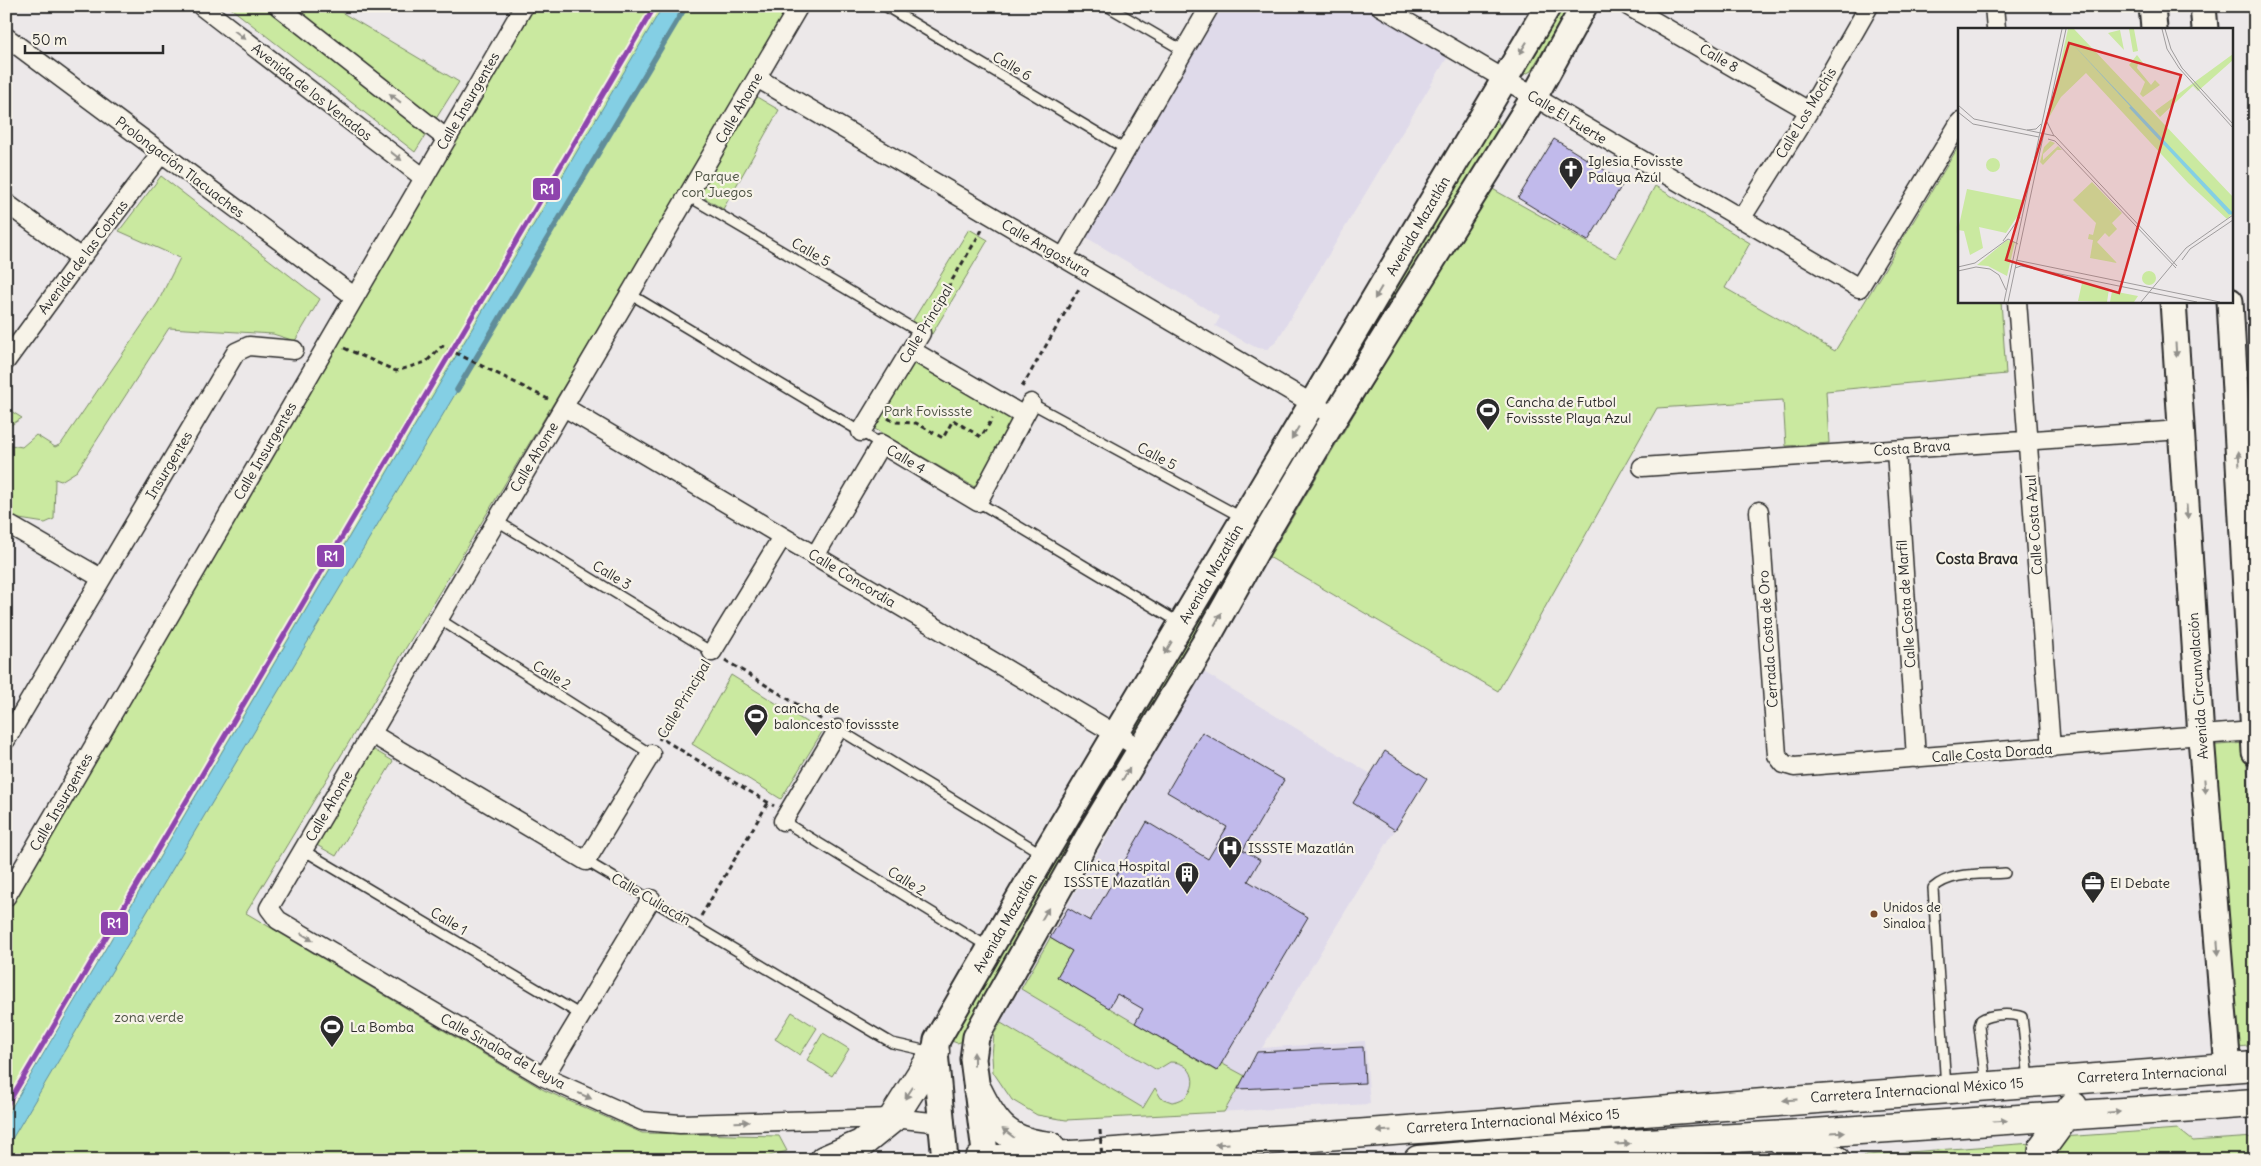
<svg xmlns="http://www.w3.org/2000/svg" width="2261" height="1166" viewBox="0 0 2261 1166" font-family="Delius,sans-serif">
<style>
.built{fill:#dfdaea}
.green{fill:#cae9a0;stroke:#7a8a66}
.water{fill:#84cfe4;stroke:#608d9a}
.lines{fill:none;stroke-linecap:round;stroke-linejoin:round}
.stream{stroke:#608d9a;stroke-width:5.5}
.building{fill:#c1baeb;stroke:#2b2b2b}
.lane-casing{stroke:#2b2b2b;stroke-width:12}
.street-casing{stroke:#2b2b2b;stroke-width:21}
.secondary-casing{stroke:#2b2b2b;stroke-width:29}
.primary-casing{stroke:#2b2b2b;stroke-width:31}
.path{stroke:#2b2b2b;stroke-width:3;stroke-dasharray:5 4;stroke-linecap:butt}
.lane{stroke:#f7f3e8;stroke-width:9}
.street{stroke:#f7f3e8;stroke-width:18}
.secondary{stroke:#f7f3e8;stroke-width:25}
.primary{stroke:#f7f3e8;stroke-width:28}
.path-bridge{stroke:#2b2b2b;stroke-width:3;stroke-dasharray:5 4;stroke-linecap:butt}
.rail-1-casing{stroke:#f7f3e8;stroke-width:9}
.rail-1{stroke:#8e44ad;stroke-width:5}
.oneway{fill:#918f8a}
.bus-dot{fill:#7a4b2a;stroke:#f7f3e8;stroke-width:2}
.labels{text-anchor:middle;stroke-width:4.5;stroke-linejoin:round;paint-order:stroke}
.bus-label{font-size:13px;fill:#2b2b2b;stroke:#f7f3e8;text-anchor:start}
.street-label{font-size:14px;fill:#2b2b2b;stroke:#f7f3e8}
.poi-label{font-size:14px;fill:#2b2b2b;stroke:#f7f3e8;text-anchor:start}
.park-label{font-size:14px;fill:#4b5142;stroke:#f7f3e8}
.neighbourhood-label{font-size:15px;font-weight:bold;fill:#2b2b2b;stroke:#f7f3e8}
.inset-river{fill:none;stroke:#84cfe4;stroke-width:2.5}
.inset-road{fill:none;stroke:#9f9c9d;stroke-width:1}
.view{fill:#d62828;fill-opacity:0.15;stroke:#d62828;stroke-width:2.5}
.inset-edge{fill:none;stroke:#2b2b2b;stroke-width:2.5}
.line-badge{stroke:#f7f3e8;stroke-width:2}
.badge-label{font-size:14px;text-anchor:middle;font-weight:bold;fill:#fff}
</style>
<rect width="100%" height="100%" fill="#ece8e9"/>
<filter id="ink" filterUnits="userSpaceOnUse"><feTurbulence type="fractalNoise" baseFrequency=".02" numOctaves="2"/><feDisplacementMap in="SourceGraphic" scale="10" xChannelSelector="R" yChannelSelector="G"/><feConvolveMatrix kernelMatrix="1 2 1 2 8 2 1 2 1" color-interpolation-filters="sRGB"/></filter>
<g filter="url(#ink)">
<!-- built -->
<path class="built" d="M 1217,6 L 1369,6 L 1450,53 L 1276,342 L 1267,349 L 1257,348 L 1215,326 L 1220,317 L 1082,235 Z
M 1202,671 L 1371,774 L 1353,803 L 1395,830 L 1262,1048 L 1365,1041 L 1370,1104 L 1066,1120 L 1037,1115 L 1012,1100 L 1001,1086 L 993,1072 L 992,1056 L 994,1034 Z"/>
<!-- green -->
<path class="green" d="M 228,6 L 331,6 L 459,82 L 415,152 Z
M 532,6 L 793,6 L 246,913 L 544,1090 L 642,1133 L 779,1136 L 787,1151 L 766,1157 L 686,1160 L 6,1160 L 6,906 L 332,343 Z
M 1557,6 L 1569,6 L 1531,71 L 1520,77 L 1522,67 Z
M 750,93 L 779,110 L 723,209 L 693,191 Z
M 1497,120 L 1503,132 L 971,1039 L 957,1043 L 946,1039 L 1485,122 Z
M 1960,144 L 1960,301 L 2001,301 L 2006,374 L 1826,391 L 1829,443 L 1786,446 L 1783,400 L 1657,408 L 1498,691 L 1269,557 L 1489,187 L 1616,258 L 1655,186 L 1750,243 L 1725,288 L 1835,351 Z
M 161,176 L 320,299 L 295,341 L 273,334 L 169,328 L 77,471 L 61,481 L 55,479 L 54,519 L 45,523 L 13,518 L 6,498 L 6,431 L 11,445 L 22,447 L 36,435 L 55,447 L 61,444 L 158,302 L 180,258 L 119,231 Z
M 969,229 L 988,240 L 932,334 L 912,322 Z
M 908,350 L 1020,417 L 978,489 L 868,425 Z
M 6,408 L 22,418 L 6,428 Z
M 731,675 L 822,732 L 781,799 L 692,744 Z
M 2245,743 L 2255,861 L 2255,1045 L 2239,1047 L 2206,746 Z
M 369,747 L 393,761 L 336,856 L 313,843 Z
M 1050,938 L 1072,951 L 1057,977 L 1216,1071 L 1221,1063 L 1245,1076 L 1224,1112 L 1066,1120 L 1037,1115 L 1012,1100 L 993,1072 L 992,1056 L 994,1034 L 1001,1023 L 1143,1108 L 1155,1088 L 1161,1098 L 1172,1102 C 1201,1099 1199,1061 1170,1062 L 1157,1070 L 1021,989 Z
M 792,1012 L 817,1028 L 800,1055 L 775,1039 Z
M 823,1033 L 849,1049 L 832,1076 L 807,1060 Z
M 2178,1129 L 2193,1141 L 2255,1137 L 2255,1160 L 2052,1160 L 2062,1137 Z
M 2033,1143 L 2029,1149 L 2028,1160 L 1858,1158 L 1867,1155 Z"/>
<!-- water -->
<path class="water" d="M 663,6 L 686,6 L 6,1149 L 6,1117 Z"/>
<g class="lines">
<!-- stream -->
<path class="stream" d="M 457,390 L 686,6"/>
</g>
<!-- building -->
<path class="building" d="M 1554,139 L 1624,182 L 1588,241 L 1518,198 Z
M 1202,732 L 1284,780 L 1243,850 L 1260,860 L 1248,881 L 1308,917 L 1217,1071 L 1135,1023 L 1143,1009 L 1117,994 L 1109,1008 L 1057,977 L 1072,951 L 1050,938 L 1068,908 L 1090,921 L 1147,822 L 1208,859 L 1227,827 L 1167,792 Z
M 1385,751 L 1427,778 L 1395,830 L 1353,803 Z
M 1363,1047 L 1365,1083 L 1238,1089 L 1257,1052 Z"/>
<g class="lines">
<defs>
<path id="lane" d="M 885,6 L 1125,149
M 1107,6 L 1184,51
M 688,196 L 921,333
M 630,294 L 881,444
M 1031,403 L 1243,518
M 978,502 L 1180,623
M 497,521 L 712,652
M 439,619 L 651,754
M 838,729 L 1044,855
M 783,821 L 990,948
M 303,850 L 581,1015
M 586,861 L 892,1043 L 932,1052
M 1986,1084 L 1979,1026 L 1981,1020 C 1990,1014 2011,1013 2022,1017 L 2029,1079
M 1946,1088 L 1933,888 C 1952,871 1981,875 2005,873"/>
<path id="street" d="M 201,6 L 424,178
M 278,6 L 447,139
M 799,6 L 269,908 L 278,920 L 544,1077 L 642,1121 L 680,1124 L 893,1118 L 941,1123
M 1380,6 L 1859,288 L 1960,122
M 1628,6 L 1809,111
M 1994,6 L 1996,29
M 6,37 L 355,297
M 757,78 L 1335,417
M 6,203 L 81,258
M 1741,219 L 1809,111 L 1869,6
M 1063,258 L 1210,6
M 2017,301 L 2051,748
M 911,350 L 1024,416
M 6,361 L 81,258 L 161,154
M 564,407 L 1141,749
M 861,432 L 921,333
M 1896,450 L 1916,758
M 1642,467 L 2181,430
M 1759,511 L 1777,755 L 1784,764 L 1794,767 L 2253,731
M 6,523 L 101,578
M 815,556 L 881,444 L 978,502 L 1031,403
M 712,652 L 782,537
M 372,734 L 586,861 L 651,754
M 6,740 L 236,352 L 249,346 L 294,350
M 783,821 L 838,729
M 6,897 L 524,6
M 544,1077 L 651,899"/>
<path id="secondary" d="M 2152,6 L 2154,29
M 2203,6 L 2205,29
M 2173,301 L 2201,737 L 2228,1069
M 2230,301 L 2255,752
M 945,1160 L 935,1052 L 937,1040 L 1044,855 L 1548,6
M 986,1160 L 973,1059 L 976,1037 L 984,1022 L 1092,830 L 1204,644 L 1265,535 L 1335,417 L 1534,97 L 1584,6"/>
<path id="primary" d="M 978,1091 C 996,1128 1009,1142 1050,1146
M 1781,1140 L 1836,1160
M 824,1160 L 861,1144 L 893,1118 L 935,1052
M 979,1160 L 1088,1154 L 2255,1066
M 1418,1160 L 1559,1148 L 1770,1136 L 2255,1103
M 2042,1160 L 2043,1147 L 2073,1106"/>
</defs>
<!-- lane casing -->
<use href="#lane" class="lane-casing"/>
<!-- street casing -->
<use href="#street" class="street-casing"/>
<!-- secondary casing -->
<use href="#secondary" class="secondary-casing"/>
<!-- primary casing -->
<use href="#primary" class="primary-casing"/>
<!-- path -->
<path class="path" d="M 929,319 L 982,230
M 344,348 L 396,371 L 426,362 L 442,346 L 548,399
M 1022,387 L 1080,287
M 888,418 L 894,422 L 916,423 L 943,438 L 953,420 L 981,437 L 993,418
M 725,660 L 824,721
M 659,740 L 704,666
M 664,740 L 774,806
M 701,916 L 768,803"/>
<!-- lane -->
<use href="#lane" class="lane"/>
<!-- street -->
<use href="#street" class="street"/>
<!-- secondary -->
<use href="#secondary" class="secondary"/>
<!-- primary -->
<use href="#primary" class="primary"/>
<!-- path-bridge -->
<path class="path-bridge" d="M 1100,1130 L 1102,1160"/>
<defs>
<path id="rail-1" d="M 6,1107 L 655,6"/>
</defs>
<!-- rail-1 casing -->
<use href="#rail-1" class="rail-1-casing"/>
<!-- rail-1 -->
<use href="#rail-1" class="rail-1"/>
</g>
<!-- one-way arrows -->
<defs><path id="oneway-solid" d="M-6-.8H1V-3.2L6.5 0L1 3.2V.8H-6Z" transform="scale(1.25)"/></defs>
<g class="oneway">
<use href="#oneway-solid" transform="translate(240 35) rotate(37)"/>
<use href="#oneway-solid" transform="translate(1523 48) rotate(122)"/>
<use href="#oneway-solid" transform="translate(395 98) rotate(-142)"/>
<use href="#oneway-solid" transform="translate(396 156) rotate(38)"/>
<use href="#oneway-solid" transform="translate(1378 293) rotate(120)"/>
<use href="#oneway-solid" transform="translate(2176 350) rotate(86)"/>
<use href="#oneway-solid" transform="translate(1295 433) rotate(121)"/>
<use href="#oneway-solid" transform="translate(2239 458) rotate(-93)"/>
<use href="#oneway-solid" transform="translate(2187 512) rotate(86)"/>
<use href="#oneway-solid" transform="translate(1218 619) rotate(-61)"/>
<use href="#oneway-solid" transform="translate(1168 648) rotate(121)"/>
<use href="#oneway-solid" transform="translate(1126 774) rotate(-59)"/>
<use href="#oneway-solid" transform="translate(2205 786) rotate(85)"/>
<use href="#oneway-solid" transform="translate(1045 914) rotate(-60)"/>
<use href="#oneway-solid" transform="translate(307 937) rotate(31)"/>
<use href="#oneway-solid" transform="translate(2218 948) rotate(85)"/>
<use href="#oneway-solid" transform="translate(974 1059) rotate(-90)"/>
<use href="#oneway-solid" transform="translate(909 1093) rotate(123)"/>
<use href="#oneway-solid" transform="translate(585 1096) rotate(24)"/>
<use href="#oneway-solid" transform="translate(1790 1100) rotate(176)"/>
<use href="#oneway-solid" transform="translate(2114 1112) rotate(-5)"/>
<use href="#oneway-solid" transform="translate(2000 1121) rotate(-4)"/>
<use href="#oneway-solid" transform="translate(742 1122) rotate(-2)"/>
<use href="#oneway-solid" transform="translate(1384 1131) rotate(176)"/>
<use href="#oneway-solid" transform="translate(1838 1132) rotate(-4)"/>
<use href="#oneway-solid" transform="translate(1008 1133) rotate(-143)"/>
<use href="#oneway-solid" transform="translate(1222 1144) rotate(176)"/>
<use href="#oneway-solid" transform="translate(1623 1144) rotate(-3)"/>
</g>
</g>
<!-- icons -->
<defs>
<symbol id="church-pin" viewBox="-11 -11 22 30"><path d="M0 17L-7.5 6A9.5 9.5 0 1 1 7.5 6Z" fill="#2b2b2b" stroke="#f7f3e8"/><path d="M-1.2-6h2.4v3.5h3.3v2.4h-3.3V6h-2.4V-.1h-3.3v-2.4h3.3Z" fill="#fff"/></symbol>
<symbol id="stadium-pin" viewBox="-11 -11 22 30"><path d="M0 17L-7.5 6A9.5 9.5 0 1 1 7.5 6Z" fill="#2b2b2b" stroke="#f7f3e8"/><path d="M0-5a6.5 5 0 1 0 0 10a6.5 5 0 1 0 0-10ZM-3.5-1.8h7v3.6h-7Z" fill="#fff"/></symbol>
<symbol id="hospital-pin" viewBox="-11 -11 22 30"><path d="M0 17L-7.5 6A9.5 9.5 0 1 1 7.5 6Z" fill="#2b2b2b" stroke="#f7f3e8"/><path d="M-5-5h3v3.5h4V-5h3V5h-3V1.5h-4V5h-3Z" fill="#fff"/></symbol>
<symbol id="building-pin" viewBox="-11 -11 22 30"><path d="M0 17L-7.5 6A9.5 9.5 0 1 1 7.5 6Z" fill="#2b2b2b" stroke="#f7f3e8"/><path d="M-4-6H4V6H1V3H-1V6H-4ZM-2.5-4.3h1.7v1.8h-1.7ZM.8-4.3h1.7v1.8H.8ZM-2.5-1h1.7V.8h-1.7ZM.8-1h1.7V.8H.8Z" fill="#fff"/></symbol>
<symbol id="office-pin" viewBox="-11 -11 22 30"><path d="M0 17L-7.5 6A9.5 9.5 0 1 1 7.5 6Z" fill="#2b2b2b" stroke="#f7f3e8"/><path d="M-6-3h4V-5.5h4V-3h4V5H-6ZM-1-4.5V-3h2v-1.5ZM-6 0V1H6V0Z" fill="#fff"/></symbol>
</defs>
<g fill-rule="evenodd">
<use href="#church-pin" x="1557" y="155" width="28" height="38"/>
<use href="#stadium-pin" x="1474" y="396" width="28" height="38"/>
<use href="#stadium-pin" x="742" y="702" width="28" height="38"/>
<use href="#hospital-pin" x="1216" y="834" width="28" height="38"/>
<use href="#building-pin" x="1173" y="860" width="28" height="38"/>
<use href="#office-pin" x="2079" y="869" width="28" height="38"/>
<use href="#stadium-pin" x="318" y="1013" width="28" height="38"/>
</g>
<!-- markers -->
<circle class="bus-dot" cx="1874" cy="914" r="4.5"/>
<g class="labels">
<!-- bus labels -->
<g class="bus-label">
<text x="1883" y="912">Unidos de<tspan x="1883" dy="16">Sinaloa</tspan></text>
</g>
<!-- street labels -->
<g class="street-label">
<text transform="translate(1719 58) rotate(30)" y="5">Calle 8</text>
<text transform="translate(1012 66) rotate(31)" y="5">Calle 6</text>
<text transform="translate(312 92) rotate(38)" y="5">Avenida de los Venados</text>
<text transform="translate(468 101) rotate(-60)" y="5">Calle Insurgentes</text>
<text transform="translate(739 108) rotate(-60)" y="5">Calle Ahome</text>
<text transform="translate(1806 113) rotate(-59)" y="5">Calle Los Mochis</text>
<text transform="translate(1567 117) rotate(31)" y="5">Calle El Fuerte</text>
<text transform="translate(180 167) rotate(37)" y="5">Prolongación Tlacuaches</text>
<text transform="translate(1418 226) rotate(-60)" y="5">Avenida Mazatlán</text>
<text transform="translate(1046 248) rotate(30)" y="5">Calle Angostura</text>
<text transform="translate(811 252) rotate(30)" y="5">Calle 5</text>
<text transform="translate(83 257) rotate(-53)" y="5">Avenida de las Cobras</text>
<text transform="translate(926 324) rotate(-59)" y="5">Calle Principal</text>
<text transform="translate(1912 448) rotate(-4)" y="5">Costa Brava</text>
<text transform="translate(265 451) rotate(-60)" y="5">Calle Insurgentes</text>
<text transform="translate(1157 456) rotate(28)" y="5">Calle 5</text>
<text transform="translate(534 457) rotate(-59)" y="5">Calle Ahome</text>
<text transform="translate(906 459) rotate(31)" y="5">Calle 4</text>
<text transform="translate(169 465) rotate(-59)" y="5">Insurgentes</text>
<text transform="translate(2034 525) rotate(-94)" y="5">Calle Costa Azul</text>
<text transform="translate(1211 574) rotate(-60)" y="5">Avenida Mazatlán</text>
<text transform="translate(612 575) rotate(31)" y="5">Calle 3</text>
<text transform="translate(852 578) rotate(31)" y="5">Calle Concordia</text>
<text transform="translate(1906 604) rotate(-94)" y="5">Calle Costa de Marfil</text>
<text transform="translate(1768 639) rotate(-94)" y="5">Cerrada Costa de Oro</text>
<text transform="translate(552 675) rotate(32)" y="5">Calle 2</text>
<text transform="translate(2198 686) rotate(-94)" y="5">Avenida Circunvalación</text>
<text transform="translate(684 699) rotate(-59)" y="5">Calle Principal</text>
<text transform="translate(1992 753) rotate(-4)" y="5">Calle Costa Dorada</text>
<text transform="translate(61 802) rotate(-60)" y="5">Calle Insurgentes</text>
<text transform="translate(329 806) rotate(-60)" y="5">Calle Ahome</text>
<text transform="translate(907 881) rotate(32)" y="5">Calle 2</text>
<text transform="translate(651 899) rotate(30)" y="5">Calle Culiacán</text>
<text transform="translate(449 921) rotate(31)" y="5">Calle 1</text>
<text transform="translate(1005 923) rotate(-60)" y="5">Avenida Mazatlán</text>
<text transform="translate(503 1051) rotate(29)" y="5">Calle Sinaloa de Leyva</text>
<text transform="translate(2152 1074) rotate(-3)" y="5">Carretera Internacional</text>
<text transform="translate(1917 1090) rotate(-4)" y="5">Carretera Internacional México 15</text>
<text transform="translate(1513 1121) rotate(-4)" y="5">Carretera Internacional México 15</text>
</g>
<!-- poi labels -->
<g class="poi-label">
<text x="1588" y="166">Iglesia Fovisste<tspan x="1588" dy="16">Palaya Azúl</tspan></text>
<text x="1506" y="407">Cancha de Futbol<tspan x="1506" dy="16">Fovissste Playa Azul</tspan></text>
<text x="774" y="713">cancha de<tspan x="774" dy="16">baloncesto fovissste</tspan></text>
<text x="1248" y="853">ISSSTE Mazatlán</text>
<text x="1170" y="871" text-anchor="end">Clínica Hospital<tspan x="1170" dy="16">ISSSTE Mazatlán</tspan></text>
<text x="2110" y="888">El Debate</text>
<text x="350" y="1032">La Bomba</text>
</g>
<!-- park labels -->
<g class="park-label">
<text x="717" y="181">Parque<tspan x="717" dy="16">con Juegos</tspan></text>
<text x="928" y="416">Park Fovissste</text>
<text x="149" y="1022">zona verde</text>
</g>
<!-- neighbourhood labels -->
<g class="neighbourhood-label">
<text x="1977" y="564">Costa Brava</text>
</g>
</g>
<!-- overview -->
<g transform="translate(1958 28)">
<rect width="275" height="275" fill="#ece8e9"/>
<path d="M 110,1 L 116,1 L 275,169 L 275,185 L 269,191 L 230,155 L 128,45 L 103,69 L 90,91 ZM 171,1 L 176,1 L 180,23 L 175,24 ZM 162,2 L 166,22 L 150,5 ZM 275,26 L 275,32 L 240,63 L 235,58 L 202,89 L 197,83 ZM 179,27 L 185,35 L 180,36 L 179,40 L 193,57 L 197,52 L 202,57 L 185,69 L 182,66 L 187,54 L 171,37 ZM 92,113 L 97,115 L 85,126 L 85,132 L 100,118 L 104,122 L 99,122 L 85,137 L 82,134 L 86,119 ZM28 137a7 7 0 1 1 14 0a7 7 0 1 1-14 0ZM 134,154 L 164,185 L 154,195 L 159,201 L 151,209 L 147,205 L 139,214 L 159,235 L 132,230 L 135,212 L 130,211 L 131,206 L 135,207 L 138,195 L 115,172 ZM 9,161 L 64,172 L 61,186 L 48,205 L 21,199 L 25,220 L 12,227 L 6,203 L 0,202 ZM 49,212 L 57,214 L 49,248 L 30,238 L 19,237 ZM184 250a7 7 0 1 1 14 0a7 7 0 1 1-14 0ZM 124,255 L 151,261 L 149,274 L 120,273 ZM 154,263 L 180,268 L 176,274 L 152,274 Z" fill="#cae9a0"/>
<path d="M 109,10 L 275,185 L 273,187 Z" fill="#84cfe4"/>
<path class="inset-river" d="M 172,79 L 272,186"/>
<path class="inset-road" d="M 204,1 L 209,21 L 221,40 L 275,100M 207,1 L 213,21 L 224,40 L 275,96M 0,77 L 16,91 L 97,108 L 219,238M 0,84 L 15,96 L 81,109M 89,94 L 96,108M 69,102 L 78,101 L 83,96M 90,111 L 97,113 L 218,240M 45,213 L 62,189M 58,232 L 262,274M 224,232 L 232,221 L 275,192M 0,239 L 17,235 L 50,211 L 60,216M 57,240 L 63,238 L 239,274M 0,243 L 18,239 L 32,241 L 41,247 L 48,262M 46,274 L 104,1M 50,274 L 108,1M 183,274 L 228,220 L 275,187"/>
<path class="view" d="M 111,15 L 223,47 L 161,265 L 48,232 Z"/>
<rect width="275" height="275" class="inset-edge"/>
</g>
<g class="line-badge">
<rect x="532" y="177" width="29" height="24" rx="5" fill="#8e44ad"/>
<rect x="316" y="544" width="29" height="24" rx="5" fill="#8e44ad"/>
<rect x="100" y="911" width="29" height="25" rx="5" fill="#8e44ad"/>
</g>
<g class="badge-label">
<text x="547" y="194">R1</text>
<text x="331" y="561">R1</text>
<text x="114" y="928">R1</text>
</g>
<!-- margin -->
<rect width="2261" height="1166" fill="none" stroke="#f7f3e8" stroke-width="25"/>
<rect x="12" y="12" width="2236" height="1141" fill="none" stroke="#2b2b2b" stroke-width="2" filter="url(#ink)"/>
<!-- scale -->
<path d="M25 45v8h138v-8" fill="none" stroke="#2b2b2b" stroke-width="2.5"/>
<text x="32" y="45" font-size="15" fill="#2b2b2b" stroke="#f7f3e8" stroke-width="4" paint-order="stroke">50 m</text>
</svg>
